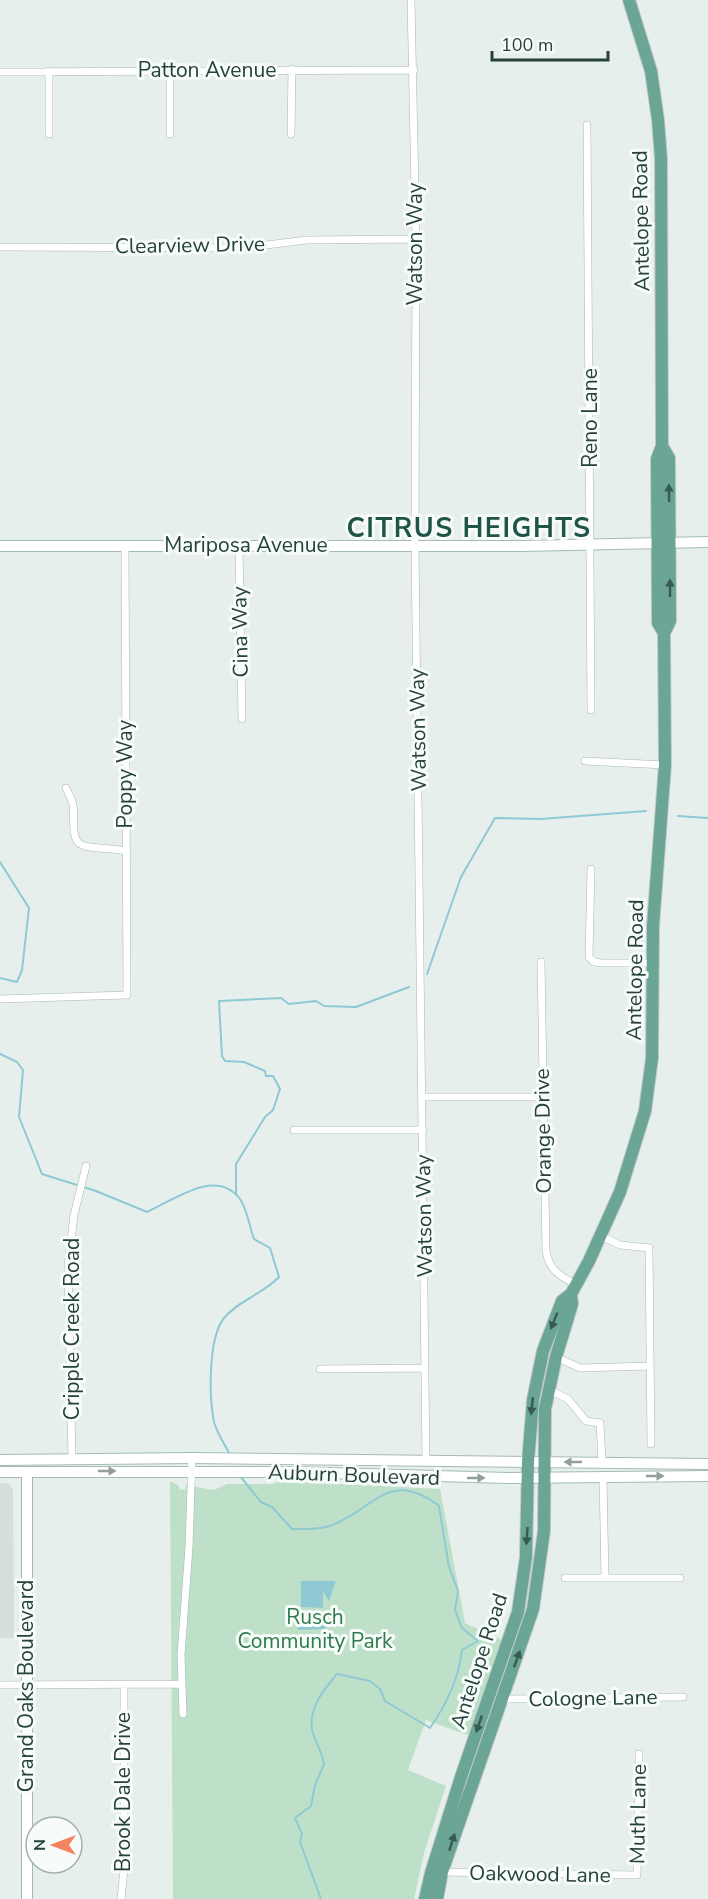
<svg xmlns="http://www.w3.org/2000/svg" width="708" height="1899" viewBox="0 0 708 1899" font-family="'Nunito Sans',sans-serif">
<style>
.built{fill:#d4dfda}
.green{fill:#bfe0c8}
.water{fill:#8ec9d4}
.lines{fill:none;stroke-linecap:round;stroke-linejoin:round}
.stream{stroke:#8ec9d4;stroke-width:2}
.street-casing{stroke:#a8b8b2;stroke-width:8}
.secondary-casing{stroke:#a4bbb3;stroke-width:12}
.primary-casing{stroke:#c2cac8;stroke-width:14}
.street{stroke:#fff;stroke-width:7}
.secondary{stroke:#fff;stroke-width:10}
.primary{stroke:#6aa596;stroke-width:12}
.oneway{fill:#365b51}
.oneway2{fill:#92a09c}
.labels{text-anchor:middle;stroke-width:6;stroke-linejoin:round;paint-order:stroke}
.street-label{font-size:21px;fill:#24423a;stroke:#f7fbf9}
.park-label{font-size:21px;fill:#2d7a4b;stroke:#f7fbf9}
.district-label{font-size:27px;font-weight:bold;letter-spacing:1.5px;fill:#1f5548;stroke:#f7fbf9}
</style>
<rect width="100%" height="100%" fill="#e6efeb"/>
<!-- built -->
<path class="built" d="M 0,1483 L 8,1483 L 13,1490 L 14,1638 L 0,1638 Z"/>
<!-- green -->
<path class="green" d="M 170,1481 L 178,1485 L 180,1490 L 186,1489 L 185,1485 L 214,1490 L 227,1484 L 272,1484 L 281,1481 L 440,1489 L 465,1623 L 504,1641 L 470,1736 L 426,1720 L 408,1770 L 446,1786 L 424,1853 L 414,1899 L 173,1899 Z"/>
<!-- water -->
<path class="water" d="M 301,1581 L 336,1581 L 329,1601 L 323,1591 L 323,1608 L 301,1607 Z
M 298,1613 L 324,1613 L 325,1629 L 298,1630 Z"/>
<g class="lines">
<!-- stream -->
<path class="stream" d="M 678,816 L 708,818
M 0,862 L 29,908 L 22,970 L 17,982 L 0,978
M 427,974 L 461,877 L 495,818 L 540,819 L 646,811
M 0,1054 L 17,1062 L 23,1070 L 19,1117 L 42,1174 L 96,1191 L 147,1212 C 174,1200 216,1167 240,1199 C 247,1209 250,1228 254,1239 L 270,1248 L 279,1277 C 263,1294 239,1300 224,1318 C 208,1338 209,1397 214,1422 C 217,1433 225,1445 230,1455
M 236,1195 L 236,1164 L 265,1117 L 273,1110 L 280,1089 L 273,1076 L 266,1076 L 265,1071 L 244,1062 L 225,1061 L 222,1056 L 219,1001 L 281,998 L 289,1004 L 316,1001 L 324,1006 L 356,1007 L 409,987
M 240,1476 L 261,1502 L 272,1507 L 292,1529 C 305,1529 318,1530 330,1526 C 373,1511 388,1467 439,1506 L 449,1567 L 458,1591 L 455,1610 L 462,1628 L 478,1641 L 462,1650 C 459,1678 446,1705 430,1728 L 385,1701 L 380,1689 L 370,1681 L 337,1674 C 324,1689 306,1711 313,1733 C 316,1743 322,1752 324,1764 L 315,1785 L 311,1806 L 295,1818 L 302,1834 L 300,1842 L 321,1899"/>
<defs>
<path id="street" d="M 411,0 L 416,239 L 415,545 L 426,1461
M 0,72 L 414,70
M 587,125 L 591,710
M 49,134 L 49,71
M 170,134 L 170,70
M 291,134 L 292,69
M 0,247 L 242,248 L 307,240 L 416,239
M 239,546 L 242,719
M 585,761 L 665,765
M 66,788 C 68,793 72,799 73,805 C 75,816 70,841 82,845 C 91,849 112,848 125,851
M 591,869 L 589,957 L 594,962 L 601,963 L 653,963
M 541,962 L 546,1251 C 549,1270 560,1276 576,1285
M 0,999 L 127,995 L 125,545
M 422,1097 L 542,1097
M 294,1130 L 423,1130
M 601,1236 L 620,1245 L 649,1248 L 651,1444
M 556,1357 L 580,1368 L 650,1366
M 320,1369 L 425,1368
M 549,1390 L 568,1399 L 586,1421 L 600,1423 L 602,1462
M 72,1458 L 68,1266 L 74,1215 L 86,1166
M 603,1477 L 605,1578
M 565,1578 L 680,1578
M 0,1685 L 181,1684
M 502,1699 L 683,1697
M 183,1714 L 181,1655 L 189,1547 L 192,1458
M 442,1872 L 637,1875 L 639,1754
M 121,1899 L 124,1869 L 124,1685"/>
<path id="secondary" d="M 0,546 L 521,546 L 708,542
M 0,1460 L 193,1458 L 708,1464
M 0,1472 L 292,1472 L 509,1478 L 708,1476
M 27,1472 L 27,1899"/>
<path id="primary" d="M 662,446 L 669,458 L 670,621 L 664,633
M 425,1899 L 431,1873 L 461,1777 L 518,1612 L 526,1557 L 528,1462 L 533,1400 L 543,1351 L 562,1301 L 571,1294 L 589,1261 L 620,1192 L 645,1111 L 652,1058 L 653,926 L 665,765 L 664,633 L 658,623 L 657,459 L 662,446 L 661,159 L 658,120 L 651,71 L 629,0
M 437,1899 L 442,1872 L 533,1609 L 544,1531 L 545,1409 L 556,1357 L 572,1304 L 571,1294"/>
</defs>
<!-- street casing -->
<use href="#street" class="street-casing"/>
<!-- secondary casing -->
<use href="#secondary" class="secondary-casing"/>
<!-- primary casing -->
<use href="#primary" class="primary-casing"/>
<!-- street -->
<use href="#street" class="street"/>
<!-- secondary -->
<use href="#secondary" class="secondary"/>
<!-- primary -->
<use href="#primary" class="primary"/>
</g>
<!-- one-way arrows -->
<defs><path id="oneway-solid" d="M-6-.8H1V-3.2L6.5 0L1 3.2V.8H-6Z" transform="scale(1.5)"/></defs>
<g class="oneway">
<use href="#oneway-solid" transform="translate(669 493) rotate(-91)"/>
<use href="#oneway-solid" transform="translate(670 588) rotate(-90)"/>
<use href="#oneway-solid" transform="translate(554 1321) rotate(112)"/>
<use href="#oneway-solid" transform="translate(532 1406) rotate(96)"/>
<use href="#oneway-solid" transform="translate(527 1536) rotate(94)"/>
<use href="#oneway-solid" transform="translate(517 1659) rotate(-70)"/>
<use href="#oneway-solid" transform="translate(479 1724) rotate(109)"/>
<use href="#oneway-solid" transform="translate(452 1842) rotate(-72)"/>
</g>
<g class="oneway2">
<use href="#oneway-solid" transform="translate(573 1462) rotate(180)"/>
<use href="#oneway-solid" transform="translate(107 1471)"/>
<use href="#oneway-solid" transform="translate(655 1476)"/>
<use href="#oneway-solid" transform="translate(476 1478)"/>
</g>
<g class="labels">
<!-- street labels -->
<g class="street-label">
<text x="207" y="77">Patton Avenue</text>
<text transform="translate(641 221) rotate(-91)" y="7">Antelope Road</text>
<text transform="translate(415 244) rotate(-90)" y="7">Watson Way</text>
<text transform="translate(190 245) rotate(-1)" y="7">Clearview Drive</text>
<text transform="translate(590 418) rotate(-90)" y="7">Reno Lane</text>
<text x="246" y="552">Mariposa Avenue</text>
<text transform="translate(240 632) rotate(-91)" y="7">Cina Way</text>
<text transform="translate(418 730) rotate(-91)" y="7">Watson Way</text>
<text transform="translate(125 774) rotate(-90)" y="7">Poppy Way</text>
<text transform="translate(635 970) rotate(-89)" y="7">Antelope Road</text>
<text transform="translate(543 1131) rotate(-91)" y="7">Orange Drive</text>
<text transform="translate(424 1216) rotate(-91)" y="7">Watson Way</text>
<text transform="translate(72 1329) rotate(-90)" y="7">Cripple Creek Road</text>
<text transform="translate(354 1475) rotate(2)" y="7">Auburn Boulevard</text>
<text transform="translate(479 1661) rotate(-72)" y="7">Antelope Road</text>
<text transform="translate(26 1686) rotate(-90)" y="7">Grand Oaks Boulevard</text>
<text transform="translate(593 1698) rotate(-1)" y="7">Cologne Lane</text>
<text transform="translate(123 1792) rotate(-90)" y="7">Brook Dale Drive</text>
<text transform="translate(638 1814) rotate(-89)" y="7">Muth Lane</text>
<text transform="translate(540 1874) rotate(1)" y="7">Oakwood Lane</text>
</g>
<!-- park labels -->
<g class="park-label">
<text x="315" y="1624">Rusch<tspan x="315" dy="24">Community Park</tspan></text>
</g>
<!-- district labels -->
<g class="district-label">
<text x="469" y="537">CITRUS HEIGHTS</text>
</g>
</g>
<!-- north arrow -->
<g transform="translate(54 1845) rotate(270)"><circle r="28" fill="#f7fbf9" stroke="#a3b1ad" stroke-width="1.5"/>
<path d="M0-4.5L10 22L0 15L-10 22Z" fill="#f4845f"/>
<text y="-9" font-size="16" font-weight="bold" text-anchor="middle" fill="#24423a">N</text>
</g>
<!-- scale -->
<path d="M492 51v9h116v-9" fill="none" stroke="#24423a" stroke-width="3"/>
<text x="501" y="51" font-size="18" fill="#24423a" stroke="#f7fbf9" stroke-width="4.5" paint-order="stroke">100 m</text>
</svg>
